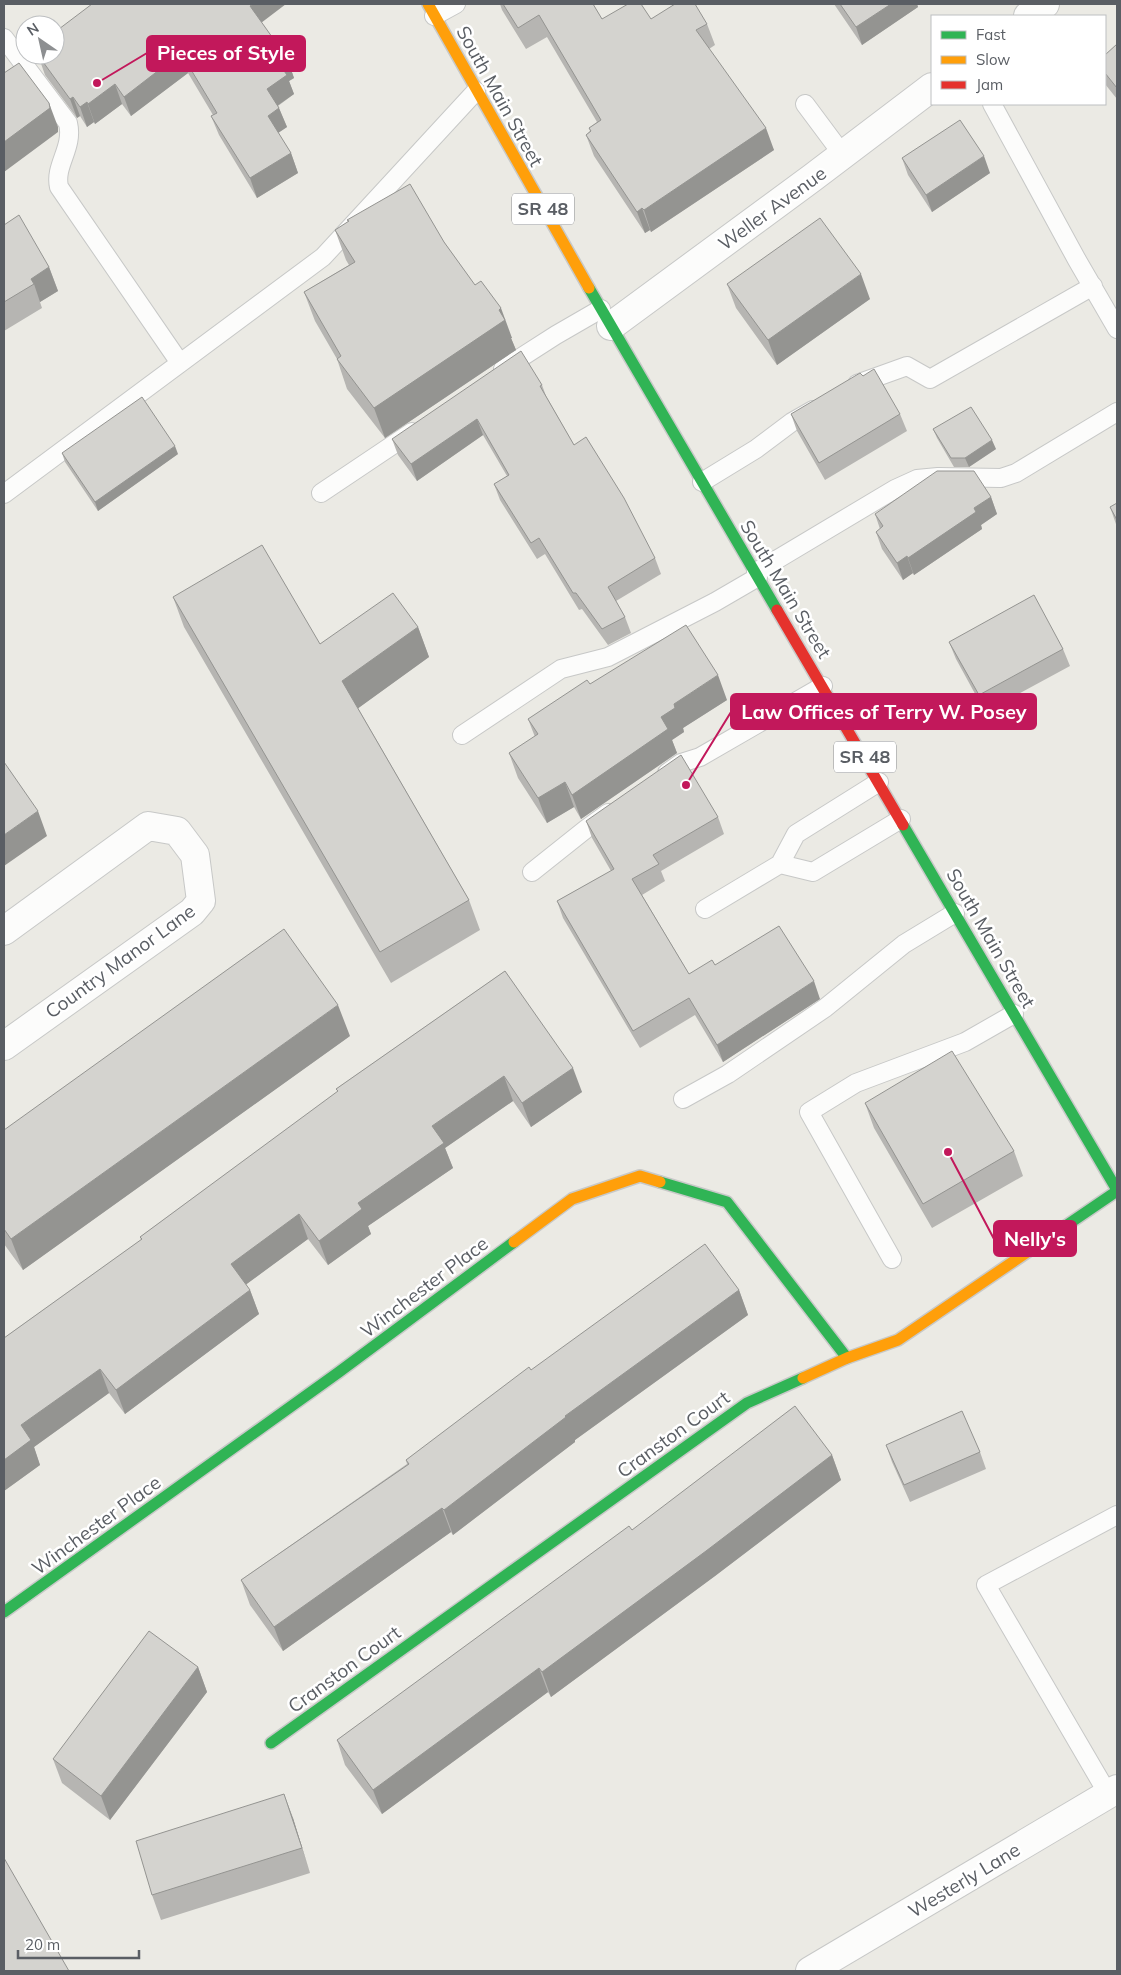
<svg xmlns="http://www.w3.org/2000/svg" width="1121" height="1975" viewBox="0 0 1121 1975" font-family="Mulish,sans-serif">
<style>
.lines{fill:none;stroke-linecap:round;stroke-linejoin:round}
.lane-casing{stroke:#c7c8c7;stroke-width:20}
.street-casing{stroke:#c7c8c7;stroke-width:30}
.fast-casing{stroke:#c8c9c8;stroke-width:14}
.slow-casing{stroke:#c8c9c8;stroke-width:14}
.jam-casing{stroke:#c8c9c8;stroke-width:14}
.lane{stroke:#fcfcfb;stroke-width:18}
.street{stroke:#fcfcfb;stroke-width:28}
.fast{stroke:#30b455;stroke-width:11}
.slow{stroke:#ff9f0a;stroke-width:11}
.jam{stroke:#e5322d;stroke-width:11}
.wall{fill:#b6b5b2}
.shaded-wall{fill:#949491}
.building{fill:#d4d3cf;stroke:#949491}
.labels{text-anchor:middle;stroke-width:5;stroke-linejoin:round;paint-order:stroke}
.shield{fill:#fff;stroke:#8c8e92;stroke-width:1}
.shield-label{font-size:18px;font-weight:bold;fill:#5a5e64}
.street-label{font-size:19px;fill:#5a5e64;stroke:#fff}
.leader{fill:none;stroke:#c2185b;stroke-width:2}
.callout-dot{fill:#c2185b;stroke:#fff;stroke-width:2}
.callout{fill:#c2185b;stroke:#c2185b;stroke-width:2}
.callout-label{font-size:20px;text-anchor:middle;font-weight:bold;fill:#fff}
</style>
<rect width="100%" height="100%" fill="#ebeae4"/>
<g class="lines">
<defs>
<path id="lane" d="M 434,16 L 456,4
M 4,38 L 68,123 C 74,148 54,165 59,187 L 180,363
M 805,104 L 843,155
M 992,104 L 1077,260 L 1117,329
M 503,369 L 556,335 L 601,309
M 857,384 L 907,366 L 930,379 L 1093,286
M 702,482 L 756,449 L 792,422 L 813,410
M 321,493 L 412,432
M 4,494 L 323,257 L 476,91
M 756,572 L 895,489 L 917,479 L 938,477 L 1001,478 L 1016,473 L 1117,412
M 462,735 L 561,669 L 608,657 L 715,602 L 758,577
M 667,773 L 681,763 L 700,757 L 823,686
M 879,782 L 796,834 L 780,864 L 813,872 L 901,819
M 532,872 L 586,829 L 608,813
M 705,909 L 780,864
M 683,1099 L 728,1074 L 825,1008 L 904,944 L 955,913
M 892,1259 L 809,1112 L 856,1083 L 965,1042 L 1014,1014
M 1108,1794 L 986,1585 L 1117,1515"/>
<path id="street" d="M 1028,16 L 1045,4
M 611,326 L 812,178 L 932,87
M 4,931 L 148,826 L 177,831 L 195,855 L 201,901 L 192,912 L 4,1046
M 810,1971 L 1117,1789"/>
<path id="fast" d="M 589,288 L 777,610
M 903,825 L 1117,1190
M 660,1182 L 727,1202 L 847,1358
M 1042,1242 L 1117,1191
M 4,1612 L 339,1372 L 514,1242
M 271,1743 L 747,1403 L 803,1378"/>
<path id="slow" d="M 428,4 L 589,288
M 514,1242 L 572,1199 L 640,1176 L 660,1182
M 803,1378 L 847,1358 L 898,1340 L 1042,1242"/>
<path id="jam" d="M 777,610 L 903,825"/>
</defs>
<!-- lane casing -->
<use href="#lane" class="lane-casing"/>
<!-- street casing -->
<use href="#street" class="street-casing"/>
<!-- fast casing -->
<use href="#fast" class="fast-casing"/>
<!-- slow casing -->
<use href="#slow" class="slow-casing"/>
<!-- jam casing -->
<use href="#jam" class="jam-casing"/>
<!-- lane -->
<use href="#lane" class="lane"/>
<!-- street -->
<use href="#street" class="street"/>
<!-- fast -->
<use href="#fast" class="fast"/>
<!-- slow -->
<use href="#slow" class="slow"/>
<!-- jam -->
<use href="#jam" class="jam"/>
</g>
<!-- wall -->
<path class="wall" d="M 500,4 L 593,4 L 602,19 L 651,19 L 707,24 L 715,45 L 709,49 L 774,150 L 651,232 L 650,230 L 645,233 L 594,156 L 586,135 L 590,131 L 589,128 L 597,122 L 547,37 L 526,49 L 502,10 Z
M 834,4 L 917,4 L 918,7 L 862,45 Z
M 261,22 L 287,58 L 294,78 L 289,81 L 294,94 L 278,106 L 287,127 L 278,133 L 291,153 L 298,173 L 257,198 L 219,135 L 211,116 L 213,115 L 188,73 L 131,116 L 122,104 L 95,124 L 94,122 L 87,127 L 80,116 L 77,118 L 45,75 L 38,55 Z
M 1117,44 L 1117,99 L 1105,84 L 1105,55 Z
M 902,158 L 990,173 L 932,212 L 908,175 Z
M 347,220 L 444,242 L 512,338 L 511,338 L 516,350 L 385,438 L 347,389 L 337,359 L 315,321 L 304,292 L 349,265 L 346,260 L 335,230 L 348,222 Z
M 4,225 L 49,267 L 58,291 L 40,302 L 42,308 L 4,331 Z
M 727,284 L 870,299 L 777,365 L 736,308 Z
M 863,376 L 900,414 L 907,431 L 825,480 L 797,431 L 791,414 Z
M 542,385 L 546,396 L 574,445 L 655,558 L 661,574 L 616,601 L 625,617 L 631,633 L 608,645 L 582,609 L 579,610 L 545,554 L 537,559 L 500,500 L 494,484 L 507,476 L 483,435 L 417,481 L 398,455 L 392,439 Z
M 933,429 L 996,449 L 969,467 L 954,467 L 937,438 Z
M 62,453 L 178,454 L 98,511 L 65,462 Z
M 991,497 L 997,514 L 981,525 L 982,529 L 914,575 L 913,573 L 903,580 L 882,549 L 876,532 L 880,529 L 875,514 Z
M 1117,503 L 1117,527 L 1110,507 Z
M 173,597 L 320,644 L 418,627 L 429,657 L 358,708 L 469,900 L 480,930 L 391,983 L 184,627 Z
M 949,642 L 1063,649 L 1070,666 L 985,712 L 956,659 Z
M 590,684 L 727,700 L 683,728 L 684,732 L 672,740 L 677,753 L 581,819 L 574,807 L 547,823 L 518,778 L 509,753 L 535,737 L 528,719 Z
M 718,817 L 724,834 L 661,871 L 665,881 L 642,895 L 689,974 L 715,965 L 820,999 L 723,1062 L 695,1015 L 640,1048 L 563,918 L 557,901 L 611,871 L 592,838 L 586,821 Z
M 505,971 L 582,1092 L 531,1127 L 513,1101 L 445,1148 L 453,1168 L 368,1226 L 371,1234 L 328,1265 L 308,1239 L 246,1284 L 250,1290 L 259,1314 L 125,1414 L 109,1393 L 34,1447 L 40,1465 L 4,1491 L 4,1338 L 141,1240 L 140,1237 L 338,1092 L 336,1089 Z
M 350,1036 L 23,1270 L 4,1244 L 4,1130 Z
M 865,1103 L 1014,1151 L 1023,1176 L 932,1228 L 874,1128 Z
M 739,1290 L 748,1315 L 575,1440 L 575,1442 L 453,1535 L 451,1532 L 283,1651 L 250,1605 L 241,1580 L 407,1464 L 406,1460 L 531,1370 Z
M 886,1445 L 980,1452 L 986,1469 L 910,1502 L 892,1462 Z
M 832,1455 L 841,1480 L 715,1576 L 551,1697 L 548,1692 L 382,1814 L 345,1765 L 337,1740 L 632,1530 Z
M 198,1667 L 207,1692 L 110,1820 L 62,1783 L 53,1759 Z
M 293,1818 L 310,1873 L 161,1920 L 152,1895 Z"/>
<!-- shaded-wall -->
<path class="shaded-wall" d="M 253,4 L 286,4 L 257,26 L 250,6 Z
M 891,4 L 917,4 L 918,7 L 862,45 L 856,27 Z
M 181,53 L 188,73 L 131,116 L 124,97 Z
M 287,58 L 294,78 L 289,81 L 294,94 L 274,108 L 267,89 L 279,64 Z
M 115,84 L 122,104 L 95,124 L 88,104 Z
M 73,97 L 80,116 L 77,118 L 70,99 Z
M 87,102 L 94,122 L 87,127 L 80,107 Z
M 49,103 L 58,127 L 58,132 L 4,172 L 4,142 Z
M 279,108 L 287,127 L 275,135 L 268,116 Z
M 766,128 L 774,150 L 651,232 L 644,210 Z
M 291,153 L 298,173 L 257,198 L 250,178 Z
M 984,156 L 990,173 L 932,212 L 926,195 Z
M 642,208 L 650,230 L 645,233 L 637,212 Z
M 49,267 L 58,291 L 40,302 L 34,284 L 31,279 Z
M 861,274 L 870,299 L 777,365 L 768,340 Z
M 501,308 L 512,338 L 511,338 L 516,350 L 385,438 L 374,408 Z
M 477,419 L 483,435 L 417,481 L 411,464 Z
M 992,440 L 996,449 L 969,467 L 965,458 Z
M 175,446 L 178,454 L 98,511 L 95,502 Z
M 991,497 L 997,514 L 981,525 L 982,529 L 914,575 L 908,558 L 974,508 Z
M 907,556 L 913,573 L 903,580 L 897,563 Z
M 418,627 L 429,657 L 353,712 L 342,681 Z
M 718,675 L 727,700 L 683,728 L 684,732 L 672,740 L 677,753 L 581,819 L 572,795 L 661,717 L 674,704 Z
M 565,782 L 574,807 L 547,823 L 538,798 Z
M 38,811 L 47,836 L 4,866 L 4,835 Z
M 814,981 L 820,999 L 723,1062 L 717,1045 Z
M 338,1005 L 350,1036 L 23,1270 L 11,1239 Z
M 573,1068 L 582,1092 L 531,1127 L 522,1103 Z
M 504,1076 L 513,1101 L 445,1148 L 453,1168 L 368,1226 L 371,1234 L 328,1265 L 319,1241 L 358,1203 L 432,1126 Z
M 299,1214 L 308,1239 L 240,1289 L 231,1264 Z
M 250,1290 L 259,1314 L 125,1414 L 116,1390 Z
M 739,1290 L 748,1315 L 575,1440 L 575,1442 L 453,1535 L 444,1510 L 565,1416 Z
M 100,1369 L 109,1393 L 34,1447 L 40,1465 L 4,1491 L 4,1460 L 21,1425 Z
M 832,1455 L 841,1480 L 715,1576 L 551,1697 L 542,1672 Z
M 442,1508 L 451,1532 L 283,1651 L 274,1627 Z
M 198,1667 L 207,1692 L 110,1820 L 101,1796 Z
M 539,1668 L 548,1692 L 382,1814 L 373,1790 Z
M 284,1794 L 293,1818 L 310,1873 L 302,1848 Z"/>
<!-- building -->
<path class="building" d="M 92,4 L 253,4 L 250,6 L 287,58 L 279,64 L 287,75 L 267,89 L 279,108 L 268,116 L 291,153 L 250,178 L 211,116 L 217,113 L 181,53 L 124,97 L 115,84 L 88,104 L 87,102 L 80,107 L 73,97 L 70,99 L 38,55 L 55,55 L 55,32 Z
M 503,4 L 593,4 L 602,19 L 628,4 L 641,4 L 651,19 L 675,4 L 695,4 L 707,24 L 696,30 L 766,128 L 644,210 L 642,208 L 637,212 L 586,135 L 591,131 L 589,128 L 601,120 L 539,15 L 518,28 Z
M 840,4 L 891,4 L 856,27 Z
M 1117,44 L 1117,88 L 1105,73 L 1105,55 Z
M 19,63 L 49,103 L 50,108 L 4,142 L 4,73 Z
M 960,120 L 984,156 L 926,195 L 902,158 Z
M 410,184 L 444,242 L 475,285 L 481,281 L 501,308 L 499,310 L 505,320 L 374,408 L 337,359 L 341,356 L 304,292 L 355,262 L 335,230 L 349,221 L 347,220 Z
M 19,215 L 49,267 L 31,279 L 34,284 L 4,302 L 4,225 Z
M 820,218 L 861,274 L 768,340 L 727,284 Z
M 521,351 L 542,385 L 540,386 L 574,445 L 586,437 L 624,498 L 655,558 L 608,587 L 625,617 L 602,629 L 576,593 L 573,593 L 539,538 L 531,543 L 494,484 L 509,475 L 477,419 L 411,464 L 392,439 Z
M 874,369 L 900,414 L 819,463 L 791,414 L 860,373 L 863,376 Z
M 142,397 L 175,446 L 95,502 L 62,453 Z
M 971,407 L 992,440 L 965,458 L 951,458 L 933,429 Z
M 937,471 L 974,471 L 991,497 L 974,508 L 976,512 L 908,558 L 907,556 L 897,563 L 876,532 L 883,526 L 875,514 Z
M 1117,503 L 1117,520 L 1110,507 Z
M 262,545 L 320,644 L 393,593 L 418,627 L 342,681 L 469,900 L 380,952 L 173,597 Z
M 1034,595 L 1063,649 L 979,695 L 949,642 Z
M 686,625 L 718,675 L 674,704 L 675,708 L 661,717 L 668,729 L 572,795 L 565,782 L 538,798 L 509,753 L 538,734 L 528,719 L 587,680 L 590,684 Z
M 681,755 L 718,817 L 653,855 L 659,864 L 632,879 L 689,974 L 712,960 L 715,965 L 779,926 L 814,981 L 717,1045 L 689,998 L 633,1031 L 557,901 L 614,869 L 586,821 Z
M 4,762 L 38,811 L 4,835 Z
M 284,929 L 338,1005 L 11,1239 L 4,1229 L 4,1130 Z
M 505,971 L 573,1068 L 522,1103 L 504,1076 L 432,1126 L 444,1143 L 358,1203 L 362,1209 L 319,1241 L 299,1214 L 231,1264 L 250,1290 L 116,1390 L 100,1369 L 21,1425 L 31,1440 L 4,1460 L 4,1338 L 142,1239 L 140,1237 L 338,1091 L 336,1089 Z
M 952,1051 L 1014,1151 L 923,1204 L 865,1103 Z
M 705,1244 L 739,1290 L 565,1416 L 566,1417 L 444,1510 L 442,1508 L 274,1627 L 241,1580 L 409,1464 L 406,1460 L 529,1367 L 531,1370 Z
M 795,1406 L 832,1455 L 706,1551 L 542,1672 L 539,1668 L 373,1790 L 337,1740 L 629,1526 L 632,1530 Z
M 962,1411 L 980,1452 L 904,1485 L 886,1445 Z
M 149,1631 L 198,1667 L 101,1796 L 53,1759 Z
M 284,1794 L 302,1848 L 152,1895 L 136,1841 Z
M 4,1858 L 69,1971 L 4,1971 Z"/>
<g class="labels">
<!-- shield labels -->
<g class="shield">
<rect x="512" y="193.5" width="62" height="31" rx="4"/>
<rect x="834" y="741.5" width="62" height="31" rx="4"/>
</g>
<g class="shield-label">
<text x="543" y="215">SR 48</text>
<text x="865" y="763">SR 48</text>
</g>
<!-- street labels -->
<g class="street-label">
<text transform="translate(500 96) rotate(61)" y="7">South Main Street</text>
<text transform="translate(772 208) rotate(-36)" y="7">Weller Avenue</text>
<text transform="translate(786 589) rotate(59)" y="7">South Main Street</text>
<text transform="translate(991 938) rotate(60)" y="7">South Main Street</text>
<text transform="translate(120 961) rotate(-36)" y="7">Country Manor Lane</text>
<text transform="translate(424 1287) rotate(-37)" y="7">Winchester Place</text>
<text transform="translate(673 1434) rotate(-36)" y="7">Cranston Court</text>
<text transform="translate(96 1525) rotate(-36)" y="7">Winchester Place</text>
<text transform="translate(344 1669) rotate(-36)" y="7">Cranston Court</text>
<text transform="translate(964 1880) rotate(-31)" y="7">Westerly Lane</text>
</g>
</g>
<!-- callouts -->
<path class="leader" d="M97 83L147 53M686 785L731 712M948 1152L994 1239"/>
<g class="callout-dot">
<circle cx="97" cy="83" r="5"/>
<circle cx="686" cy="785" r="5"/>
<circle cx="948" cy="1152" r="5"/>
</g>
<g class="callout">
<rect x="147" y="36" width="158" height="35" rx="5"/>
<rect x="731" y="694" width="305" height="35" rx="5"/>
<rect x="994" y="1221" width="82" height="35" rx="5"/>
</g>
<g class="callout-label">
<text x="226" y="60">Pieces of Style</text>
<text x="884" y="719">Law Offices of Terry W. Posey</text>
<text x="1035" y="1246">Nelly's</text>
</g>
<!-- border -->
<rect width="1121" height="1975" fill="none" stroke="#5a5e64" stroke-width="10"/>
<!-- legend -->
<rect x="931" y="15" width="175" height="90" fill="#ffffff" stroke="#bdbfc1"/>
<rect x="941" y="31" width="25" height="8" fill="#30b455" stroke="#bdbfc1"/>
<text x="976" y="40" font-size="15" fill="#5a5e64">Fast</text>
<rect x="941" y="56" width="25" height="8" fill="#ff9f0a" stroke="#bdbfc1"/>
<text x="976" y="65" font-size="15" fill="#5a5e64">Slow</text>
<rect x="941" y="81" width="25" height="8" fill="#e5322d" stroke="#bdbfc1"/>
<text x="976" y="90" font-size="15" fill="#5a5e64">Jam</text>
<!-- north arrow -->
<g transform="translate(40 40) rotate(326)"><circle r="24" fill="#ffffff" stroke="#bdbfc1"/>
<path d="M0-4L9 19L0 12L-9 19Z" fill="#8d8f91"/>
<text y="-8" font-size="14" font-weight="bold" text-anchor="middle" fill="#5a5e64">N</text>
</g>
<!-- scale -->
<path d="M18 1950v8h121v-8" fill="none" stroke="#5a5e64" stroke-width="2.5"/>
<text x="25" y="1950" font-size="15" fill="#5a5e64" stroke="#ffffff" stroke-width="4" paint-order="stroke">20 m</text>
</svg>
